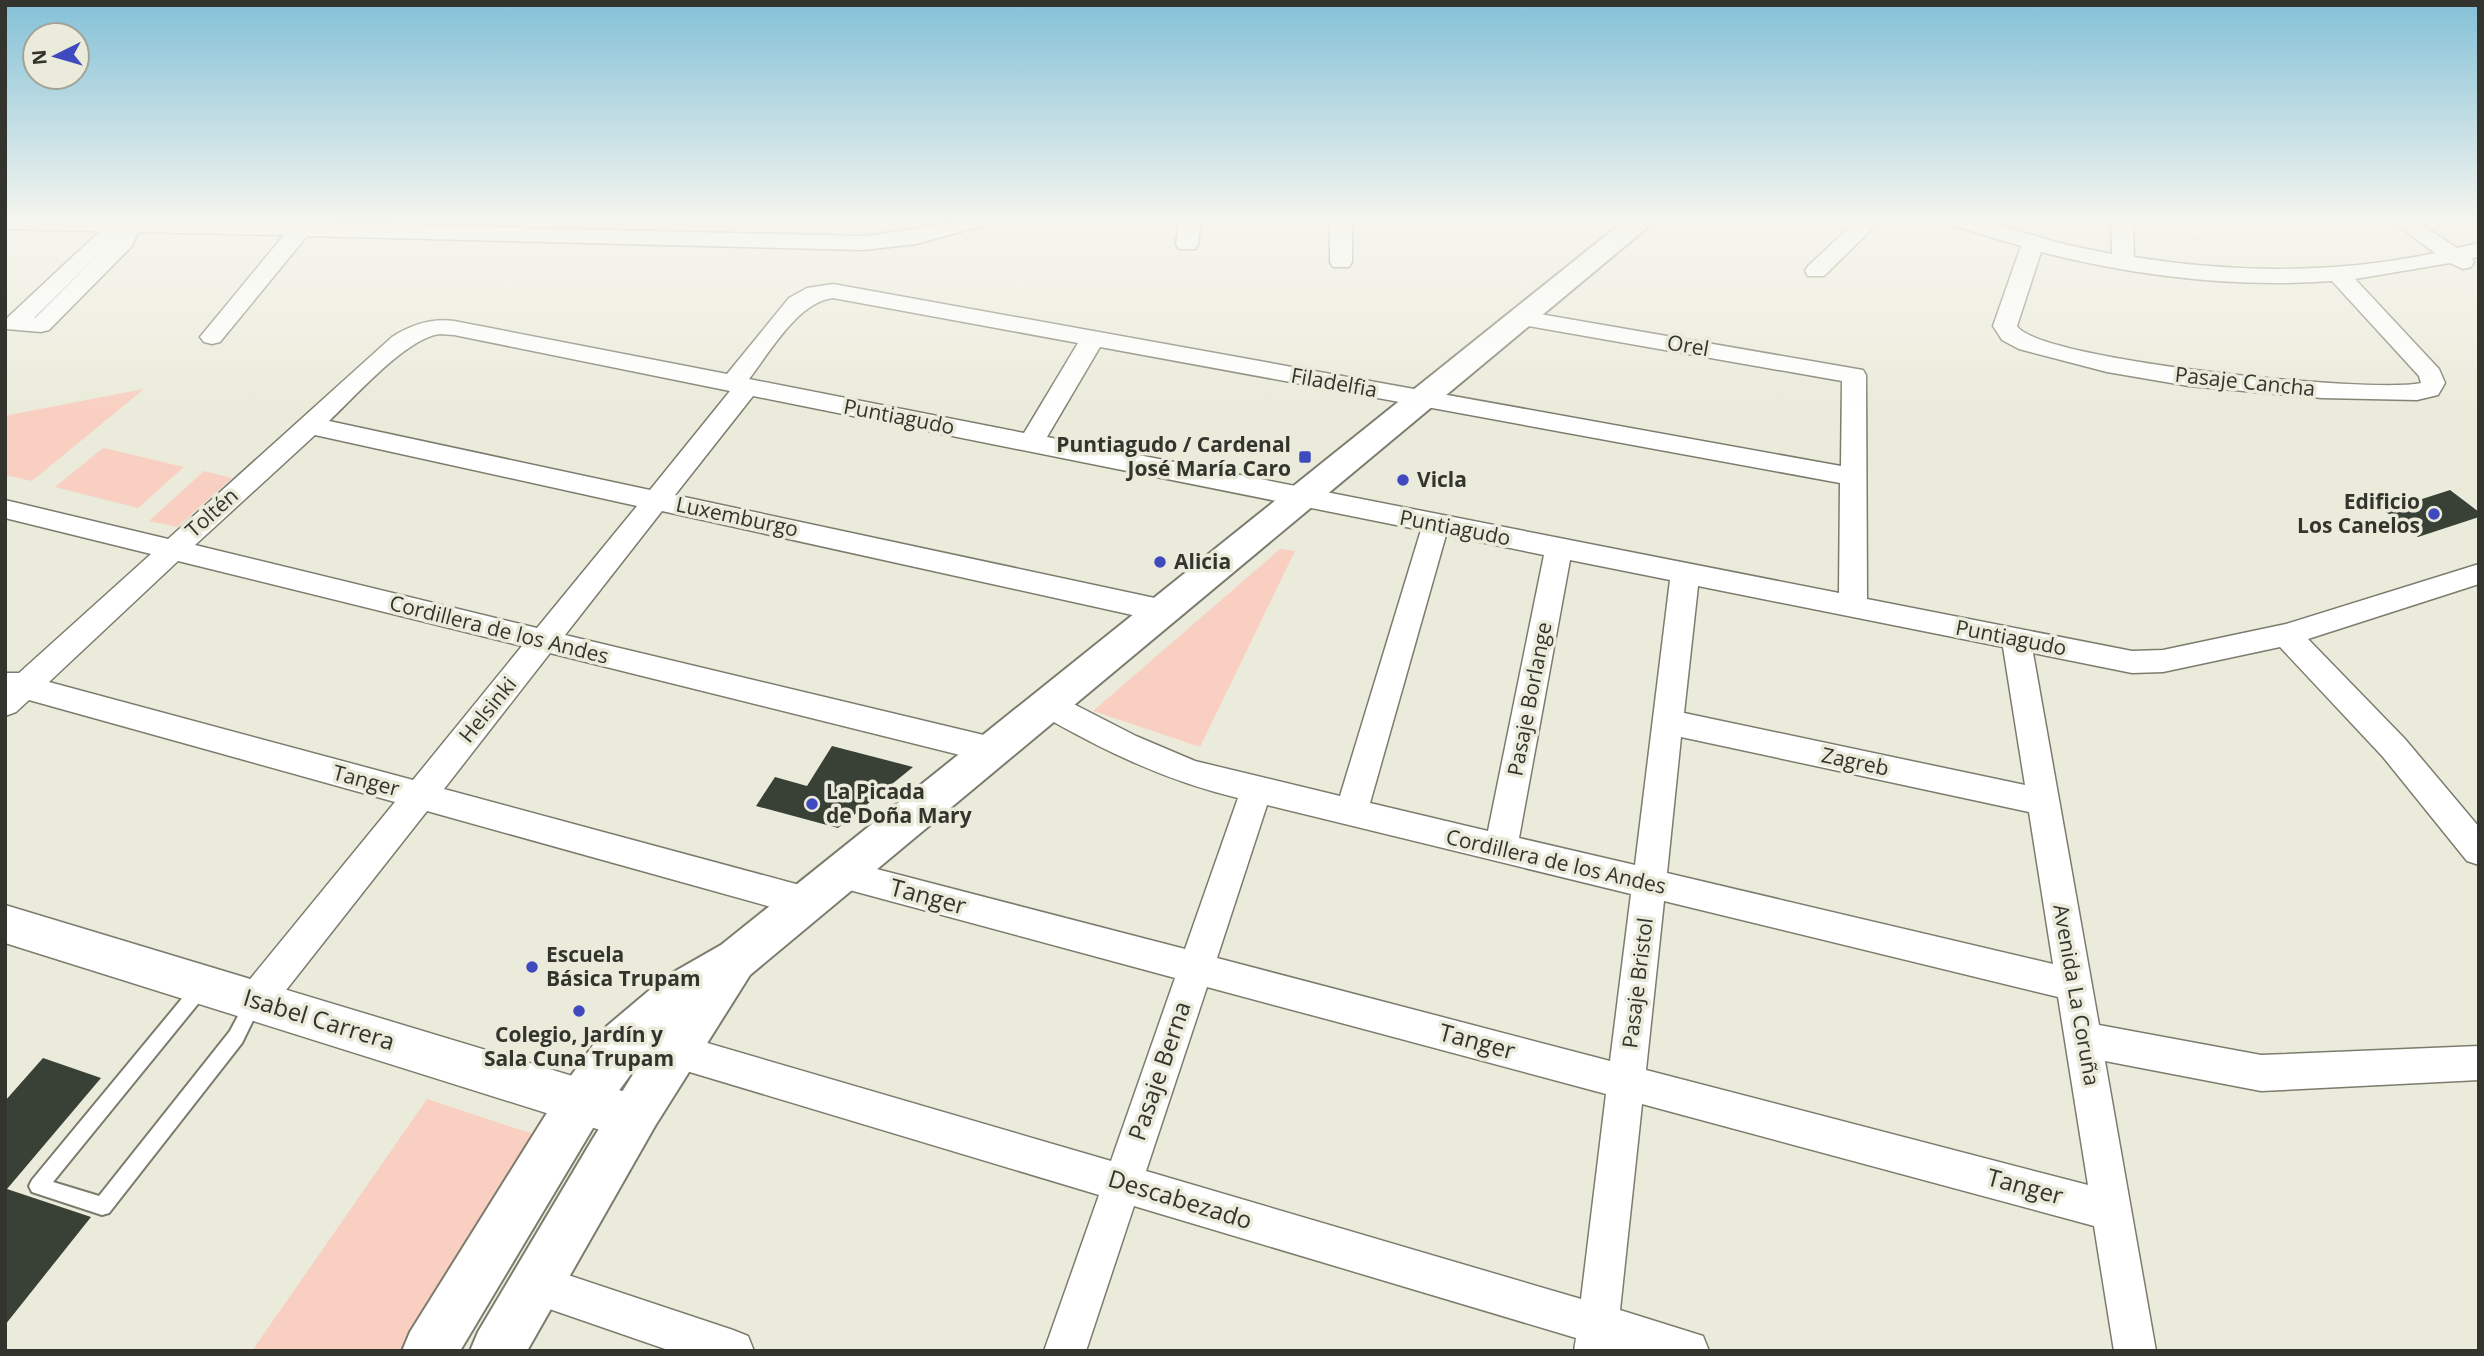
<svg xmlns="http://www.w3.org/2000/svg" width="2484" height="1356" viewBox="0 0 2484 1356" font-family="'Open Sans',sans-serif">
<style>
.green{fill:#f9cfc1}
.building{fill:#394137}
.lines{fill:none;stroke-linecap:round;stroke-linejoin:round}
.service-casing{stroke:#7c7c6e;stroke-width:4}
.minor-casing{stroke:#7c7c6e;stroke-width:3}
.tertiary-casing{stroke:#7c7c6e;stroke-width:3}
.secondary-casing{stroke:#7c7c6e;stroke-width:4}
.service{fill:#fff;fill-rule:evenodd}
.minor{fill:#fff;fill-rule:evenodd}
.tertiary{fill:#fff;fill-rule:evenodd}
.secondary{fill:#fff;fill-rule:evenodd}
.poi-dot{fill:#404abf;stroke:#ebebdb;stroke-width:2.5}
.labels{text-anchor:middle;stroke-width:7;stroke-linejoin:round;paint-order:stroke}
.street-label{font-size:21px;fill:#34342e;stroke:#ebebdb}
.poi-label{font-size:21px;font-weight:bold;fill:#34342e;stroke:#ebebdb;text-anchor:start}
.near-street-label{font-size:24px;fill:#34342e;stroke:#ebebdb}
</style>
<rect width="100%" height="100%" fill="#ebebdb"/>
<!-- green -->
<path class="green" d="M 847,221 L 948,221 C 912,232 879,234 842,232 Z
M 2137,221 L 2193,221 L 2202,245 L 2142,237 Z
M 144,389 L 32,481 L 5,475 L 5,418 L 9,415 Z
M 103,448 L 104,448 L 184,467 L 138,508 L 55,487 Z
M 204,471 L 232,478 L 177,527 L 149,521 Z
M 1280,549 L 1295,551 L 1200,747 L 1093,711 Z
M 427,1099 L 536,1135 L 400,1351 L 252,1351 Z"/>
<!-- building -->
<path class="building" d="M 2450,490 L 2479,512 L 2479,517 L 2418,537 L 2385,511 Z
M 832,746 L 913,767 L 838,828 L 756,806 L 775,777 L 807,786 Z
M 43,1058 L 101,1078 L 7,1189 L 91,1217 L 5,1325 L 5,1101 Z"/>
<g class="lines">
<defs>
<path id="service" d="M 200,981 L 206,984 L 208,989 L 206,994 L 53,1182 L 99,1196 L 230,1031 L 248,997 L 254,994 L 260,997 L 262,1002 L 242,1043 L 109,1213 L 102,1215 L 32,1192 L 29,1186 L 32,1180 L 194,984 Z"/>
<path id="minor" d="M 5,221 L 232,221 L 863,236 C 904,232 944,221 985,221 L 982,226 L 916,244 L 863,250 L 307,236 L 220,342 L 212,344 L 204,342 L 200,337 L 284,235 L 138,232 L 132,246 L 49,330 L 41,332 L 6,329 L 6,319 L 100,231 L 5,229 ZM 110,243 L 35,318 L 34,318 Z
M 1179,221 L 1201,221 L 1198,244 L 1195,249 L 1179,249 L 1176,244 Z
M 1330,221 L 1352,221 L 1352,262 L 1349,267 L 1333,267 L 1330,262 Z
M 1856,221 L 1880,221 L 1824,276 L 1808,276 L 1805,271 L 1808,266 Z
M 1951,221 L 1984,221 L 2063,244 L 2112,254 L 2111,221 L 2133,221 L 2134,257 C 2234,273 2336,274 2435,253 L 2392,221 L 2417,221 L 2457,248 L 2479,243 L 2479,257 L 2472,258 L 2474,262 L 2471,267 L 2463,269 L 2450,263 L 2355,279 L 2439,369 L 2445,383 L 2438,395 L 2417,400 L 2322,398 L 2189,386 L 2107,372 L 2019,349 L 2002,340 L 1993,326 L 2021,246 L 1954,226 ZM 2041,252 C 2135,276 2235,288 2332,281 L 2419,376 L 2421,383 C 2373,394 2039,361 2017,326 Z
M 833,284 L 1841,466 L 1842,381 L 1522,325 L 1514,323 L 1510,318 L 1514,313 L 1522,311 L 1863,370 L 1866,375 L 1867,599 L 2132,651 L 2163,650 L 2286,624 L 2479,564 L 2479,584 L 2308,639 L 2405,739 L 2479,827 L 2479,865 L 2467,861 L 2383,757 L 2280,647 L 2163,672 L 2132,673 L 2033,653 L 2099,1025 L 2261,1055 L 2479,1046 L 2479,1080 L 2261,1091 L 2105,1061 L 2156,1351 L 2114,1351 L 2094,1226 L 1642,1104 L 1620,1310 L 1703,1336 L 1709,1351 L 1574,1351 L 1576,1338 L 1134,1206 L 1086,1351 L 1044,1351 L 1099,1195 L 673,1067 L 660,1062 L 655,1050 L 660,1038 L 673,1033 L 1111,1161 L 1175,978 L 842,888 L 830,884 L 825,874 L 830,864 L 842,860 L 1185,949 L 1238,798 C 1166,781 1102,750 1038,713 L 1034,705 L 1038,697 L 1049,693 L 1060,697 L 1136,736 L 1195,761 L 1340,796 L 1421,530 L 753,396 L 675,495 L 1164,600 L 1174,603 L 1178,611 L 1174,619 L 1164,622 L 662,511 L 565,635 L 992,737 L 1003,741 L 1008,750 L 1003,759 L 992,763 L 550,653 L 444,789 L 807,887 L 819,892 L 824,902 L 819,912 L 807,917 L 427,811 L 268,1013 L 255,1017 L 242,1013 L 237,1001 L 242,989 L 395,802 L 29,700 L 16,712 L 5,716 L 5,673 L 19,673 L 151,554 L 5,518 L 5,500 L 168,539 L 392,337 C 411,325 431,318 454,321 L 727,374 L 789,298 L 807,288 ZM 833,298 L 1078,343 L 1024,433 L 749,379 C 770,352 798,302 833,298 ZM 440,334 L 454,335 L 730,391 L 650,490 L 329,421 C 355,397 406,338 440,334 ZM 1100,347 L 1840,483 L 1839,593 L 1047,437 ZM 315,435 L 637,506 L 537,628 L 195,545 ZM 1446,535 L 1544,555 L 1488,831 L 1370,803 ZM 1570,560 L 1670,580 L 1635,865 L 1519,838 ZM 178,561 L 522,646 L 413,780 L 49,682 ZM 1698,586 L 2003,647 L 2025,785 L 1684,713 ZM 1681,737 L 2029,812 L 2053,964 L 1667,873 ZM 1267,805 L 1631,894 L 1610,1061 L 1217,958 ZM 1664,901 L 2058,997 L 2088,1185 L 1646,1070 ZM 1207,987 L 1606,1094 L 1581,1299 L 1146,1171 Z
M 535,1264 L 733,1330 L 748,1336 L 754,1351 L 671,1351 L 535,1304 L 521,1298 L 515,1284 L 521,1270 Z"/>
<path id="tertiary" d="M 5,905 L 632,1094 L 648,1101 L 655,1117 L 648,1133 L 632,1140 L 5,943 Z"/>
<path id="secondary" d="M 1624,221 L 1655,221 L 750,975 L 655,1126 L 527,1351 L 470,1351 L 478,1332 L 592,1140 L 647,1052 L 599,1118 L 460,1351 L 402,1351 L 410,1332 L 565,1084 L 607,1026 L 665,977 L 721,945 Z"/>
</defs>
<!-- service casing -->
<use href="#service" class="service-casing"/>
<!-- minor casing -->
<use href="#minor" class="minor-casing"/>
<!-- tertiary casing -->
<use href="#tertiary" class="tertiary-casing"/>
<!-- secondary casing -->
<use href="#secondary" class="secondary-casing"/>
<!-- service -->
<use href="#service" class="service"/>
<!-- minor -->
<use href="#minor" class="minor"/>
<!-- tertiary -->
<use href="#tertiary" class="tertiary"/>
<!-- secondary -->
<use href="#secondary" class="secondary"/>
</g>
<!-- sky -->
<linearGradient id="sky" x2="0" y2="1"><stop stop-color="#83c0d7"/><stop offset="0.54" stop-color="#f6f6ef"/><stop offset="1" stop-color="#f6f6ef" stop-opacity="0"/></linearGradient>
<rect width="2484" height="411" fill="url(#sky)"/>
<!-- markers -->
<g class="poi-dot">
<rect x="1298" y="450" width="14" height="14" rx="3.5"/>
<circle cx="1403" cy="480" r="7"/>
<circle cx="2434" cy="514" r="7"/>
<circle cx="1160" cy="562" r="7"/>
<circle cx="812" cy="804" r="7"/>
<circle cx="532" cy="967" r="7"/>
<circle cx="579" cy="1011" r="7"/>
</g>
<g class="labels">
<!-- street labels -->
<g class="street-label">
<text transform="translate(1688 346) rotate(10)" y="7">Orel</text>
<text transform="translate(2245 382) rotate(6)" y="7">Pasaje Cancha</text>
<text transform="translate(1334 383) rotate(10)" y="7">Filadelfia</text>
<text transform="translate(899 417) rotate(11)" y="7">Puntiagudo</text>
<text transform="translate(212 513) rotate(-42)" y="7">Toltén</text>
<text transform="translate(737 517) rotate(12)" y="7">Luxemburgo</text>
<text transform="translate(1455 528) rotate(11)" y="7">Puntiagudo</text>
<text transform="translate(499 630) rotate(14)" y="7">Cordillera de los Andes</text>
<text transform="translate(2011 638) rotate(11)" y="7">Puntiagudo</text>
<text transform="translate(1530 699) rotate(-79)" y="7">Pasaje Borlange</text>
<text transform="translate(488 710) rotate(-51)" y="7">Helsinki</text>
<text transform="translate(1855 762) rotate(12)" y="7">Zagreb</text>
<text transform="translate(366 781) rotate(15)" y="7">Tanger</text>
<text transform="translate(1556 862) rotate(13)" y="7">Cordillera de los Andes</text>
<text transform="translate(1638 983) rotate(-83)" y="7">Pasaje Bristol</text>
<text transform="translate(2076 995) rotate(80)" y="7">Avenida La Coruña</text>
</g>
<!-- poi labels -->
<g class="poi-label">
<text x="1291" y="452" text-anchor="end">Puntiagudo / Cardenal<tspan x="1291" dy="24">José María Caro</tspan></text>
<text x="1417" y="487">Vicla</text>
<text x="2420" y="509" text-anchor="end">Edificio<tspan x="2420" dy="24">Los Canelos</tspan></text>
<text x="1174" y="569">Alicia</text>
<text x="826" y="799">La Picada<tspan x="826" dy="24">de Doña Mary</tspan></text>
<text x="546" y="962">Escuela<tspan x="546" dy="24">Básica Trupam</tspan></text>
<text x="579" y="1042" text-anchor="middle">Colegio, Jardín y<tspan x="579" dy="24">Sala Cuna Trupam</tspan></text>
</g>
<!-- near-street labels -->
<g class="near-street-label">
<text transform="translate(928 897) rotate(15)" y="8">Tanger</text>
<text transform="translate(319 1020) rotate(17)" y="8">Isabel Carrera</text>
<text transform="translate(1477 1042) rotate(15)" y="8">Tanger</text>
<text transform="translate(1160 1071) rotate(-71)" y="8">Pasaje Berna</text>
<text transform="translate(2025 1187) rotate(15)" y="8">Tanger</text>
<text transform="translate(1180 1200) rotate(17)" y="8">Descabezado</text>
</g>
</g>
<!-- border -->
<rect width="2484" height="1356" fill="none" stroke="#34342e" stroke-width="14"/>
<!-- north arrow -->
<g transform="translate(56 56) rotate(265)"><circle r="33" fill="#ebebdb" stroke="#a2a296" stroke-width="2"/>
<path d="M0-5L12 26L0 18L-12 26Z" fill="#404abf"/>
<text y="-10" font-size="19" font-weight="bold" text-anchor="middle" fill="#34342e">N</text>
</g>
</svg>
